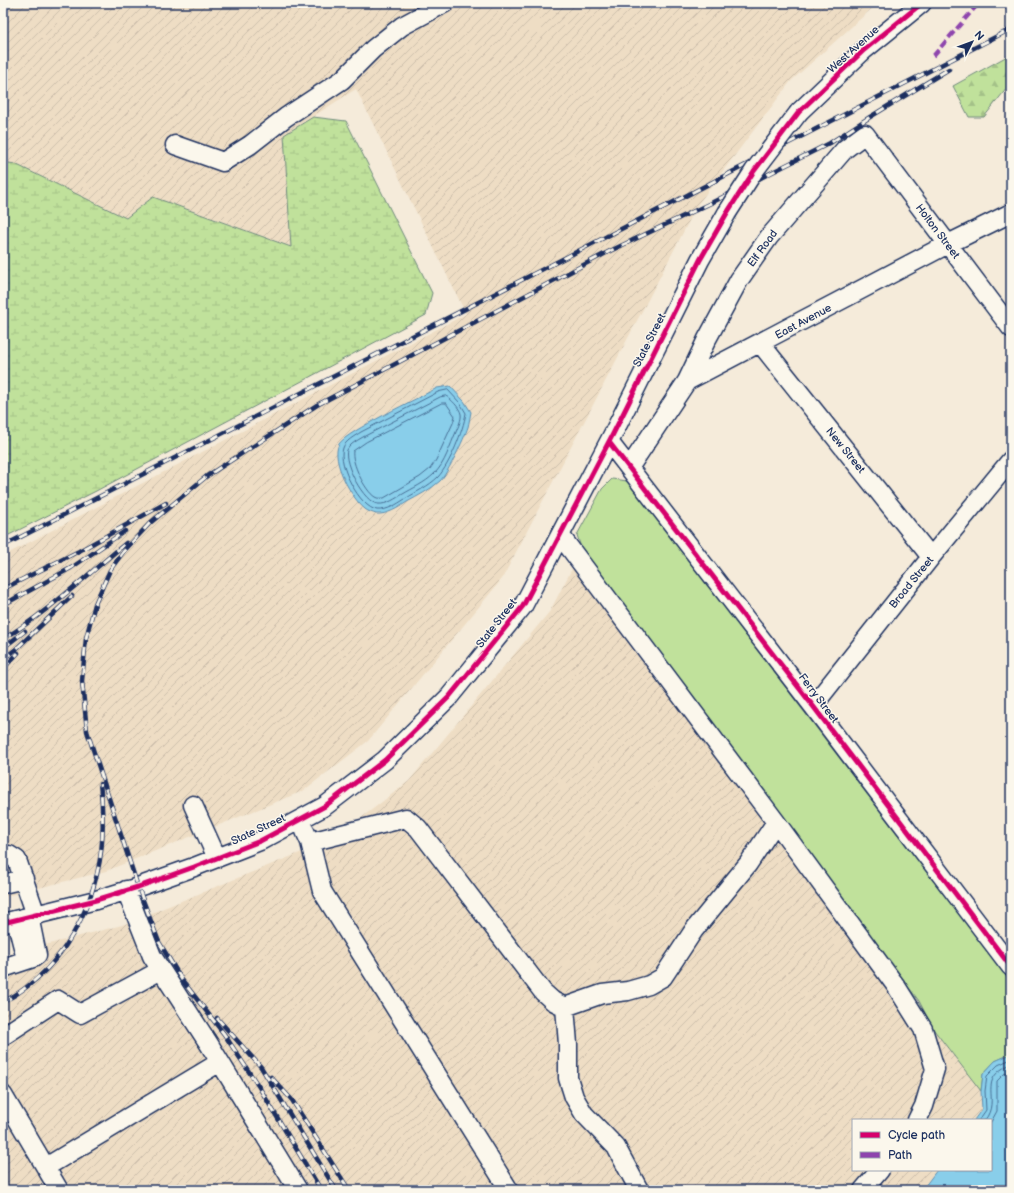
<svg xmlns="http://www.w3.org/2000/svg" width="1014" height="1193" viewBox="0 0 1014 1193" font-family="'Balsamiq Sans',sans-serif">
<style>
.industrial{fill:url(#industrial-furrows)}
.forest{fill:url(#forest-firs);stroke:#6e887c}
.wetland{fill:url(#wetland-marsh);stroke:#6e887c}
.park{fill:#c0e19b;stroke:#6e887c}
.water{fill:#89ceea;stroke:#5d8eb2}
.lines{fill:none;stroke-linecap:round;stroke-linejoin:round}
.shore{stroke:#476f96;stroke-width:1}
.minor-casing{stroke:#1b2f5e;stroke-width:21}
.minor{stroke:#fbf7ec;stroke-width:18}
.rail-casing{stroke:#1b2f5e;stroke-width:4.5}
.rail{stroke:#fbf7ec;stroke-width:3;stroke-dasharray:9;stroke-linecap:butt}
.minor-bridge-casing{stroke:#1b2f5e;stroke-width:21;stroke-linecap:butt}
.minor-bridge{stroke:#fbf7ec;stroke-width:18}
.quiet{stroke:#8e44ad;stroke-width:4;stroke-dasharray:8 4;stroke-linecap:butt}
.cycleway-casing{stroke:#fbf7ec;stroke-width:8}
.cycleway{stroke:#d6006c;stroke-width:5}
.labels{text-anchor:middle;stroke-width:3;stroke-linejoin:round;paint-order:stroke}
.street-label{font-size:11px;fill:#1b2f5e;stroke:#fbf7ec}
</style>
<defs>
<pattern id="industrial-furrows" width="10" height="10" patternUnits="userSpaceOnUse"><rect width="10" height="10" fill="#eeddc4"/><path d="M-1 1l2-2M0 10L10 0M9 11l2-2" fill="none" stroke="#ccbeab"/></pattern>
<pattern id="forest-firs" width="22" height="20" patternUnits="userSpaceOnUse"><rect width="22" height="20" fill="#c0e19b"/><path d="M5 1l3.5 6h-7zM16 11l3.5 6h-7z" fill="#a4c188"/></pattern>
<pattern id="wetland-marsh" width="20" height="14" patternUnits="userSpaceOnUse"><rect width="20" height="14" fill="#c0e19b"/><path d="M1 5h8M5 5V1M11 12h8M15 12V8" fill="none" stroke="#a4c188"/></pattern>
</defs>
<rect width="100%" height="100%" fill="#f5ebda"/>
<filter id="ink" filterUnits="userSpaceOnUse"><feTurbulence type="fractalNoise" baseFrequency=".025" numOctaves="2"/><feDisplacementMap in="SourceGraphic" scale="8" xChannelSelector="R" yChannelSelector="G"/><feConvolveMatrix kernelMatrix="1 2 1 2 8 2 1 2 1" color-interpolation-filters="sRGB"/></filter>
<g filter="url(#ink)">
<!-- industrial -->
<path class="industrial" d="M 3,3 L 878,3 L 791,81 L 698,204 L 502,579 L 368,741 L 303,791 L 106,871 L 3,897 L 3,556 L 466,314 L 356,89 L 284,135 L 292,247 L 153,197 L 126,218 L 15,164 L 3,162 Z
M 574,565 L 981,1091 L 982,1109 L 974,1120 L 853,1120 L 853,1170 L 937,1170 L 922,1190 L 3,1190 L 3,956 L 122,925 L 334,839 L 409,781 L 550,611 Z"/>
<!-- forest -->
<path class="forest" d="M 1011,54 L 1011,86 L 1007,88 L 984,117 L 969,117 L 953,86 Z"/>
<!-- wetland -->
<path class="wetland" d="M 313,117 L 346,121 L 432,293 L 426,315 L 96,491 L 3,538 L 3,162 L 15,164 L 126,218 L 153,197 L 291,247 L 284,135 Z"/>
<!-- park -->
<path class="park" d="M 612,479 L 627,481 L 633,487 L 911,852 L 1011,981 L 1011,1054 L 995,1061 L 983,1074 L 981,1091 L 934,1030 L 919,1001 L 753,781 L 582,551 L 577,535 L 602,489 Z"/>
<!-- water -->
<path class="water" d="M 450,386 L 464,401 L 471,412 C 470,417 469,423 468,427 C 464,439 448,473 440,481 C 430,490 418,496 407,502 C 398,508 387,515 376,514 C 373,513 367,511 365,509 C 352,499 330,460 339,444 C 347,431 419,398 437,388 Z
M 1011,1054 L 1011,1190 L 922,1190 L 937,1170 L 991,1170 L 991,1120 L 974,1120 L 982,1109 L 981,1091 L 983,1074 L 995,1061 Z"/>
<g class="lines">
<!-- shore -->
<path class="shore" d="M 448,390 L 460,403 L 466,413 C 463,431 450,464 438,477 C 429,486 416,492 405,499 C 397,504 387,511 377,510 C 360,508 337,464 343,448 C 345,441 355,436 361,432 L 438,392 Z
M 446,396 C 451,399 460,408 461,414 C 462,419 458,427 456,432 C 450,445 445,464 434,474 C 425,483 413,488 403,494 C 396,498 387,505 378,504 C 364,503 343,463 347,450 C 350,444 358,440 363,437 L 440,397 Z
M 442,403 L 446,403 L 455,416 L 453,423 L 436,460 L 430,469 L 420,477 L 384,498 C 381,498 378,499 375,497 C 365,491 351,462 353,451 L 366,442 Z
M 979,1120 L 986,1110 L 985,1091 L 987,1076 L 998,1065 L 1011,1059
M 985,1120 C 1002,1098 975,1080 1011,1064
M 991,1122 L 997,1111 L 997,1081 L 1004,1074 L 1011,1071"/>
<defs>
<path id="minor" d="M 799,112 L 864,50 L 922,3
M 175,145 L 223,162 L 250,145 L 286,117 L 342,80 L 373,49 L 402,26 L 445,3
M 760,343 L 931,557
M 687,381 L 707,339 L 739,280 L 769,237 L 845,149 L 865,134 L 1011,328
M 609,442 L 813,706 L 1011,967
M 629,468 L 687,381 L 948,244 L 1011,213
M 560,535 L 776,822 L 896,986 L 923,1029 L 935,1069 L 924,1106 L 917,1120
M 813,706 L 931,557 L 1011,460
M 193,805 L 217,858
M 305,831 L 310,842 L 322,891 L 509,1190
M 310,842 L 406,818 L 418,828 L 543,992 L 553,1001 L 565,1007 L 602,994 L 628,991 L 649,985 L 663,977 L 694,930 L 748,864 L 776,822
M 3,857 L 9,855 L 17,860 L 36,915
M 3,884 L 24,879
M 126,890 L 152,956 L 209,1044 L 298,1190
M 16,920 L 25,955 L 27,958 L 30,958
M 3,923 L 96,900 L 138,887 L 194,867 L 260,841 L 325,806 L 385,760 L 449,697 L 523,606 L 613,434 L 700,260 L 727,213
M 3,968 L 33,958 L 37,955 L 29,916
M 565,1007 L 568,1044 L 568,1078 L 574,1097 L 584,1114 L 616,1147 L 639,1190
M 3,1036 L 58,1000 L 80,1014 L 161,970
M 3,1095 L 59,1190
M 46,1167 L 220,1062
M 863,1190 L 880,1170"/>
</defs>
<!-- minor casing -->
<use href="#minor" class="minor-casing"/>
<!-- minor -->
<use href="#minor" class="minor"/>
<defs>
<path id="rail" d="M 3,546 L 1011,29
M 3,589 L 79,551 L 166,503
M 3,605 L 71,568 L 125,531
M 3,639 C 48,612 86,576 126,543
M 3,648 L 25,631
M 3,659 L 16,649 L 72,596
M 3,669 L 18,653
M 3,1002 C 72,966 108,883 102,808 C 102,800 101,792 100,784
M 217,1018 L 261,1067 L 336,1190
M 271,1077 L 292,1100 L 349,1190
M 321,1190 L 259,1087 L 224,1034 L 182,980 L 159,942 L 138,887 L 87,731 L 82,681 L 86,638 L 95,604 L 110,570 L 124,551 L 150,523 L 207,476 L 317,405 L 610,251 L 713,202 L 830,143 L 870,117 L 949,69"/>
</defs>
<!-- rail casing -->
<use href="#rail" class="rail-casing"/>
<!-- rail -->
<use href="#rail" class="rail"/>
<defs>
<path id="minor-bridge" d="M 727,213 L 754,171 L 799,112"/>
</defs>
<!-- minor-bridge casing -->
<use href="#minor-bridge" class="minor-bridge-casing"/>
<!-- minor-bridge -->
<use href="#minor-bridge" class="minor-bridge"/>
<!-- quiet -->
<path class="quiet" d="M 933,56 L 979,3"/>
<defs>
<path id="cycleway" d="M 609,442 L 813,706 L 1011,967
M 3,923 L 96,900 L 138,887 L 194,867 L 260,841 L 325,806 L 385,760 L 449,697 L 523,606 L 613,434 L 700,260 L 727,213 L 754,171 L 799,112 L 864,50 L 922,3"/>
</defs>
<!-- cycleway casing -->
<use href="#cycleway" class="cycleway-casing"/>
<!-- cycleway -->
<use href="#cycleway" class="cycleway"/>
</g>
</g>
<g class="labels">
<!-- street labels -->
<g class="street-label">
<text transform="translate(853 49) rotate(-42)" y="4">West Avenue</text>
<text transform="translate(938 231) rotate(53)" y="4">Holton Street</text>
<text transform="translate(762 248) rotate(-54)" y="4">Elf Road</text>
<text transform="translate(803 321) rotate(-28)" y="4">East Avenue</text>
<text transform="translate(649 340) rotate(-63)" y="4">State Street</text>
<text transform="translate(846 450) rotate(51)" y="4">New Street</text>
<text transform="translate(911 582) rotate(-51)" y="4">Broad Street</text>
<text transform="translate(496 623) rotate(-52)" y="4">State Street</text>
<text transform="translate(819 698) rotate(53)" y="4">Ferry Street</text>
<text transform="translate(258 829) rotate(-25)" y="4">State Street</text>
</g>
</g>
<!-- margin -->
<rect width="1014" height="1193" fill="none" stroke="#fbf7ec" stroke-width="16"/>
<rect x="8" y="8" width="998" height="1177" fill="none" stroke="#1b2f5e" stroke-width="1.5" filter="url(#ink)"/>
<!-- legend -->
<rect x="852" y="1119" width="140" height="52" fill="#fbf7ec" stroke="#a1a7b3"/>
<rect x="860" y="1132" width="20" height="6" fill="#d6006c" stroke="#a1a7b3"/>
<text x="888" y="1139" font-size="12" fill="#1b2f5e">Cycle path</text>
<rect x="860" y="1152" width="20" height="6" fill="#8e44ad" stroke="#a1a7b3"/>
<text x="888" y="1159" font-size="12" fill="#1b2f5e">Path</text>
<!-- north arrow -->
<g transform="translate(972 42) rotate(48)" stroke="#fbf7ec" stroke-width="3" paint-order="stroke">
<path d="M0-3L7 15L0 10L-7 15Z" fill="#1b2f5e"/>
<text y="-6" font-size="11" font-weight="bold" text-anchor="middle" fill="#1b2f5e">N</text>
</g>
</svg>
